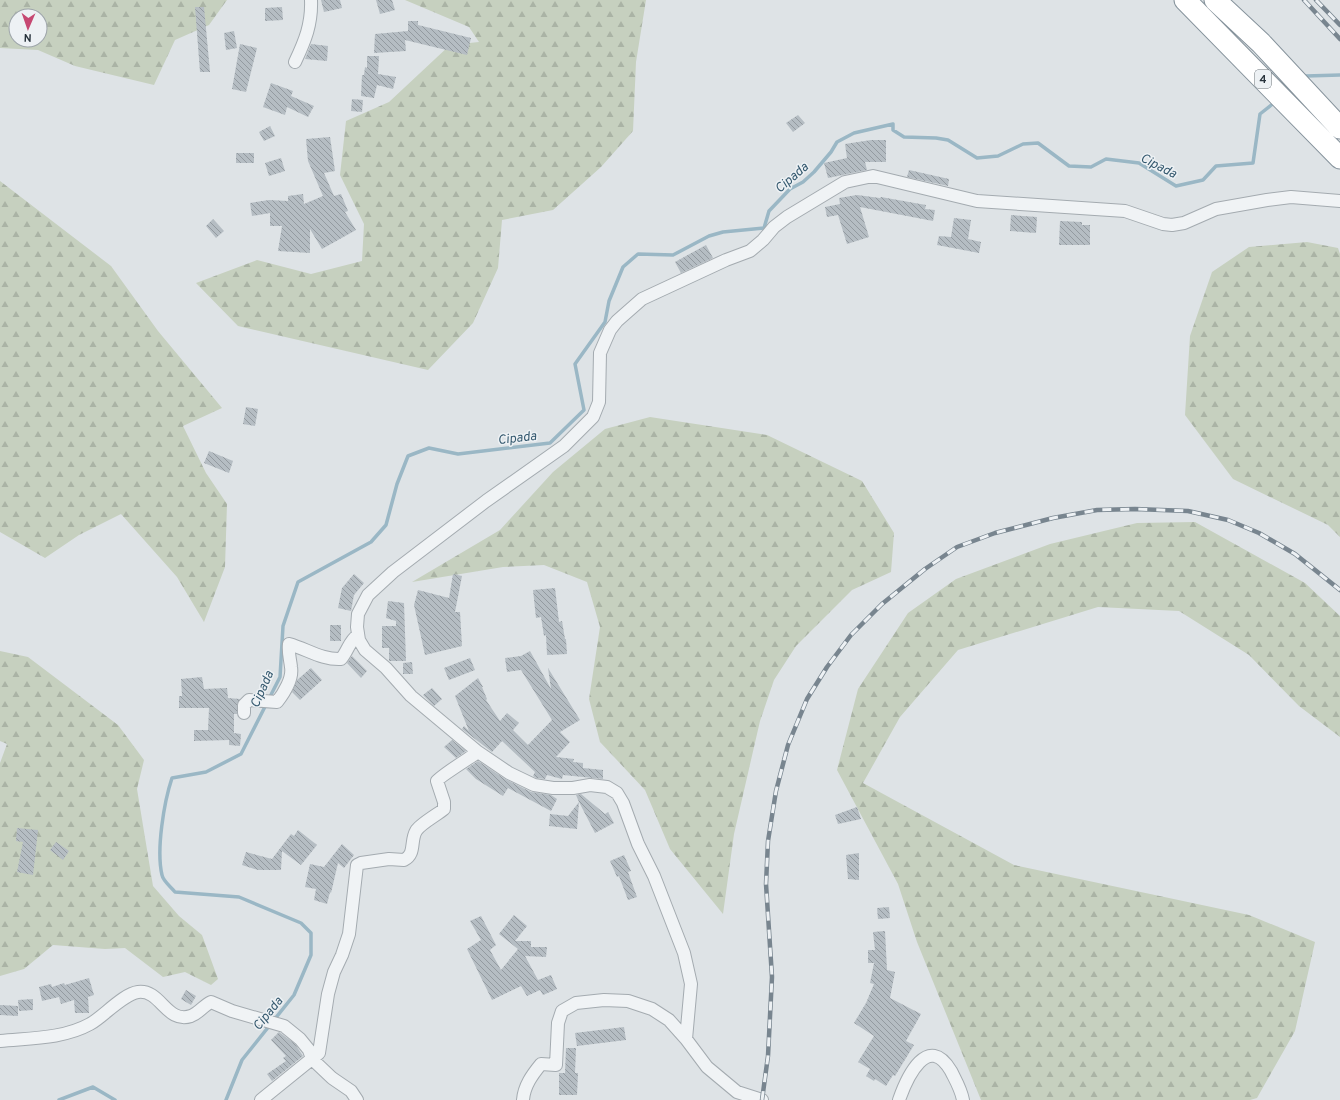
<svg xmlns="http://www.w3.org/2000/svg" width="1340" height="1100" viewBox="0 0 1340 1100" font-family="Overpass,sans-serif">
<style>
.forest{fill:url(#forest-firs);fill-rule:evenodd}
.lines{fill:none;stroke-linecap:round;stroke-linejoin:round}
.stream{stroke:#9ab7c5;stroke-width:3.5}
.building{fill:url(#building-back-hatch)}
.street-casing{stroke:#a4abb0;stroke-width:14}
.highway-casing{stroke:#86939c;stroke-width:23}
.street{stroke:#f0f3f5;stroke-width:12}
.highway{stroke:#fff;stroke-width:21}
.rail-casing{stroke:#78858f;stroke-width:4.5}
.rail{stroke:#edf1f4;stroke-width:3;stroke-dasharray:9;stroke-linecap:butt}
.labels{text-anchor:middle;stroke-width:3;stroke-linejoin:round;paint-order:stroke}
.shield{fill:#edf1f4;stroke:#636c73;stroke-width:1}
.shield-label{font-size:11px;font-weight:bold;fill:#28333c}
.water-label{font-size:13px;font-style:italic;fill:#34586e;stroke:#edf1f4}
</style>
<defs>
<pattern id="forest-firs" width="22" height="20" patternUnits="userSpaceOnUse"><rect width="22" height="20" fill="#c6d0bf"/><path d="M5 1l3.5 6h-7zM16 11l3.5 6h-7z" fill="#aab3a5"/></pattern>
<pattern id="building-back-hatch" width="6" height="6" patternUnits="userSpaceOnUse"><rect width="6" height="6" fill="#b5bdc3"/><path d="M-1 5l2 2M0 0l6 6M5-1l2 2" fill="none" stroke="#939aa0"/></pattern>
</defs>
<rect width="100%" height="100%" fill="#dee3e6"/>
<!-- forest -->
<path class="forest" d="M 0,0 L 227,0 L 209,25 L 175,40 L 154,85 L 75,66 L 38,50 L 0,48 ZM 16,16 L 40,16 L 40,40 L 16,40 Z
M 405,0 L 646,0 L 636,62 L 633,131 L 601,167 L 553,210 L 502,220 L 498,268 L 473,323 L 428,370 L 238,326 L 196,283 L 257,260 L 311,274 L 362,261 L 364,224 L 340,175 L 346,121 L 389,102 L 450,45 L 479,42 L 469,27 Z
M 0,181 L 111,266 L 158,331 L 222,408 L 183,426 L 206,473 L 227,504 L 225,567 L 204,622 L 177,577 L 121,514 L 79,535 L 45,558 L 0,532 Z
M 1307,242 L 1338,248 L 1340,254 L 1340,537 L 1328,525 L 1233,479 L 1185,415 L 1190,336 L 1212,272 L 1249,247 Z
M 650,417 L 767,435 L 862,481 L 894,533 L 891,572 L 852,590 L 796,646 L 774,680 L 760,721 L 734,834 L 723,914 L 670,849 L 645,790 L 600,742 L 589,699 L 600,627 L 587,582 L 544,565 L 503,567 L 412,582 L 500,530 L 553,472 L 605,429 Z
M 1195,522 L 1305,583 L 1340,616 L 1340,737 L 1299,706 L 1249,655 L 1179,611 L 1098,607 L 958,650 L 900,717 L 863,783 L 1014,865 L 1249,915 L 1315,942 L 1295,1031 L 1257,1098 L 1250,1100 L 981,1100 L 917,942 L 898,884 L 837,770 L 858,689 L 908,613 L 956,579 L 1050,544 L 1137,523 Z
M 0,651 L 28,657 L 118,725 L 144,760 L 137,789 L 153,886 L 179,916 L 202,935 L 218,979 L 211,985 L 185,972 L 163,977 L 125,948 L 105,949 L 53,945 L 24,969 L 0,976 L 0,763 L 7,744 L 0,741 Z"/>
<g class="lines">
<!-- stream -->
<path class="stream" d="M 1303,79 L 1306,76 L 1340,75
M 59,1100 L 93,1087 L 115,1100
M 226,1100 L 242,1060 L 294,995 L 311,955 L 311,933 L 301,923 L 239,897 L 175,892 C 171,887 163,881 162,875 C 156,850 164,802 172,778 L 206,772 L 241,754 L 280,677 L 283,626 L 298,582 L 371,542 L 386,525 L 397,484 L 408,456 L 429,448 L 458,454 L 550,443 L 584,410 L 575,364 L 605,322 L 609,301 L 623,267 L 638,254 L 673,255 L 709,236 L 723,232 L 764,228 L 769,211 L 790,189 L 803,182 L 814,172 L 831,152 L 837,142 L 854,133 L 893,124 L 893,130 L 904,137 L 936,138 L 948,140 L 977,158 L 998,156 L 1023,144 L 1038,143 L 1069,166 L 1091,167 L 1106,159 L 1139,163 L 1176,186 L 1203,180 L 1216,166 L 1253,163 L 1260,114 L 1275,102"/>
</g>
<!-- building -->
<path class="building" d="M 321,0 L 340,0 L 342,8 L 324,12 Z
M 376,0 L 392,0 L 395,10 L 380,14 Z
M 195,7 L 204,7 L 210,72 L 200,72 Z
M 282,7 L 283,20 L 265,21 L 265,8 Z
M 408,21 L 418,21 L 418,25 L 471,38 L 467,55 L 405,40 L 406,51 L 374,53 L 375,34 L 408,31 Z
M 234,31 L 237,48 L 226,50 L 224,33 Z
M 240,44 L 257,48 L 246,92 L 232,89 Z
M 311,44 L 328,46 L 327,61 L 305,59 Z
M 367,56 L 379,56 L 378,74 L 396,77 L 393,89 L 377,85 L 374,98 L 361,96 L 362,75 L 364,75 L 365,67 L 367,68 Z
M 271,83 L 293,91 L 291,96 L 314,106 L 308,117 L 287,107 L 285,115 L 263,107 Z
M 352,99 L 363,100 L 362,112 L 351,111 Z
M 798,115 L 805,123 L 793,132 L 786,123 Z
M 270,126 L 275,136 L 264,141 L 259,132 Z
M 330,137 L 335,171 L 324,173 L 334,196 L 341,194 L 348,211 L 345,212 L 356,230 L 322,249 L 310,229 L 310,253 L 278,251 L 282,226 L 270,226 L 270,213 L 252,216 L 250,203 L 269,200 L 288,201 L 288,196 L 303,194 L 304,204 L 323,196 L 308,161 L 306,139 Z
M 871,140 L 886,140 L 886,162 L 865,162 L 867,170 L 828,178 L 824,163 L 847,158 L 845,144 Z
M 236,153 L 254,153 L 254,163 L 236,163 Z
M 281,158 L 285,171 L 269,176 L 265,163 Z
M 909,170 L 949,179 L 948,186 L 907,177 Z
M 857,195 L 880,198 L 881,197 L 926,205 L 925,209 L 935,210 L 933,221 L 860,207 L 869,237 L 847,244 L 838,215 L 827,217 L 825,207 L 840,204 L 839,198 Z
M 1011,215 L 1037,217 L 1036,233 L 1010,231 Z
M 954,218 L 971,220 L 968,239 L 981,242 L 979,253 L 937,245 L 939,236 L 951,237 Z
M 213,219 L 224,231 L 216,238 L 206,226 Z
M 1060,221 L 1082,222 L 1082,225 L 1090,225 L 1090,245 L 1059,245 Z
M 706,245 L 713,258 L 681,273 L 675,262 Z
M 246,407 L 258,409 L 255,426 L 243,424 Z
M 209,451 L 233,461 L 229,473 L 204,463 Z
M 354,574 L 364,583 L 354,595 L 351,611 L 338,608 L 342,588 Z
M 453,574 L 462,576 L 455,612 L 460,612 L 462,646 L 425,655 L 414,605 L 418,590 L 449,598 Z
M 555,588 L 559,622 L 562,621 L 565,639 L 566,639 L 567,654 L 547,655 L 546,635 L 544,636 L 541,617 L 536,618 L 533,590 Z
M 388,601 L 404,603 L 406,661 L 389,661 L 389,648 L 382,648 L 382,626 L 396,626 L 396,621 L 386,618 Z
M 330,625 L 341,625 L 341,641 L 330,641 Z
M 530,651 L 551,689 L 548,668 L 580,720 L 560,732 L 570,742 L 556,757 L 574,759 L 573,762 L 583,763 L 583,768 L 603,770 L 603,779 L 563,775 L 562,779 L 547,775 L 545,779 L 536,778 L 533,776 L 535,772 L 502,741 L 492,752 L 462,729 L 464,726 L 469,731 L 455,696 L 478,678 L 483,687 L 482,687 L 487,699 L 486,700 L 500,721 L 507,713 L 519,723 L 513,730 L 528,745 L 552,720 L 521,670 L 507,672 L 505,658 L 521,656 Z
M 352,656 L 367,671 L 361,678 L 347,663 Z
M 470,658 L 475,670 L 449,680 L 444,668 Z
M 412,662 L 413,674 L 403,674 L 403,663 Z
M 311,668 L 322,680 L 300,700 L 292,692 L 297,680 Z
M 202,677 L 204,689 L 227,688 L 228,698 L 240,699 L 237,705 L 237,714 L 234,714 L 234,733 L 241,734 L 240,746 L 229,745 L 229,740 L 194,741 L 194,730 L 208,730 L 209,708 L 179,708 L 179,696 L 182,696 L 181,679 Z
M 432,688 L 442,699 L 434,706 L 423,695 Z
M 452,740 L 466,751 L 456,758 L 444,747 Z
M 478,761 L 505,779 L 531,792 L 551,795 L 557,799 L 551,811 L 508,788 L 503,796 L 476,779 L 466,769 Z
M 581,794 L 605,814 L 608,812 L 614,823 L 595,833 L 579,802 L 577,829 L 549,826 L 550,814 L 568,816 L 579,802 L 576,795 Z
M 857,807 L 861,819 L 838,824 L 835,815 Z
M 17,828 L 38,830 L 33,875 L 17,872 L 23,842 L 16,841 Z
M 298,830 L 317,845 L 301,865 L 282,851 L 281,870 L 258,870 L 242,865 L 246,852 L 272,859 L 291,834 L 294,836 Z
M 56,842 L 69,851 L 63,860 L 50,850 Z
M 342,844 L 354,855 L 344,868 L 338,863 L 331,893 L 330,892 L 327,904 L 314,900 L 316,889 L 305,887 L 310,864 L 324,867 Z
M 859,853 L 859,880 L 848,879 L 846,855 Z
M 624,855 L 631,871 L 628,872 L 637,897 L 628,900 L 619,876 L 617,877 L 610,861 Z
M 889,907 L 890,918 L 878,919 L 877,908 Z
M 514,915 L 527,926 L 515,941 L 531,941 L 531,947 L 547,947 L 546,957 L 525,956 L 538,980 L 551,975 L 557,989 L 543,995 L 540,990 L 527,996 L 521,986 L 492,1000 L 467,949 L 481,940 L 470,921 L 481,916 L 496,945 L 490,950 L 501,970 L 518,949 L 499,934 Z
M 885,931 L 887,970 L 895,972 L 890,998 L 921,1014 L 906,1041 L 914,1045 L 895,1076 L 893,1075 L 886,1086 L 875,1079 L 874,1081 L 866,1076 L 870,1069 L 858,1062 L 874,1036 L 854,1023 L 866,1003 L 874,984 L 870,983 L 874,963 L 868,963 L 868,950 L 875,950 L 873,932 Z
M 89,978 L 94,995 L 88,997 L 89,1013 L 75,1013 L 74,1000 L 61,1004 L 59,997 L 42,1001 L 39,987 L 51,984 L 52,987 L 64,983 L 65,985 Z
M 186,990 L 196,996 L 191,1005 L 181,999 Z
M 33,999 L 33,1010 L 19,1011 L 18,1000 Z
M 0,1005 L 18,1006 L 18,1016 L 0,1015 Z
M 624,1027 L 626,1040 L 577,1046 L 575,1033 Z
M 279,1032 L 295,1044 L 303,1056 L 272,1081 L 267,1074 L 286,1061 L 283,1058 L 286,1056 L 271,1040 Z
M 566,1048 L 576,1048 L 575,1073 L 578,1073 L 577,1095 L 559,1095 L 559,1073 L 565,1073 Z"/>
<g class="lines">
<defs>
<path id="street" d="M 295,62 C 305,41 312,24 311,0
M 244,713 L 244,705 L 249,700 L 277,702 C 284,693 293,678 291,667 C 290,658 288,653 289,644 C 307,649 322,660 341,659 C 348,651 349,641 358,635
M 686,1039 L 691,984 L 684,953 L 654,876 L 638,844 L 623,803 L 617,793 L 607,787 L 590,785 L 573,788 L 553,788 L 534,785 L 509,773 L 478,752 L 411,696 L 386,668 L 365,650 L 359,640 L 357,627 L 358,614 L 368,595 L 393,572 L 486,501 L 564,446 L 593,417 L 599,402 L 600,353 L 610,330 L 617,321 L 642,299 L 726,260 L 750,251 L 763,240 L 774,227 L 787,217 L 845,182 L 873,176 L 977,201 L 1125,211 L 1163,224 L 1172,225 L 1184,223 L 1216,209 L 1267,200 L 1291,197 L 1340,201
M 0,1041 C 29,1038 63,1039 90,1024 C 103,1017 123,994 138,992 C 161,989 166,1024 191,1016 C 199,1013 203,1006 211,1002 L 232,1011 L 284,1026 L 300,1039 L 309,1050 L 312,1059 L 332,1078 L 351,1091 L 357,1100
M 261,1100 L 319,1053 L 328,994 L 334,972 L 342,955 L 349,934 L 357,865 L 361,863 L 389,859 L 404,860 C 416,854 410,841 416,831 C 420,824 437,815 444,809 L 444,802 L 437,781 C 439,777 471,757 478,752
M 523,1100 C 524,1086 532,1075 541,1064 L 556,1065 L 558,1023 L 562,1011 L 576,1003 L 604,1000 L 628,1001 L 652,1009 L 669,1020 L 686,1039 L 707,1067 L 737,1092 L 762,1100
M 899,1100 C 907,1077 928,1032 951,1071 C 956,1081 961,1089 963,1100"/>
<path id="highway" d="M 1185,0 L 1340,158
M 1215,0 L 1261,43 L 1340,128"/>
</defs>
<!-- street casing -->
<use href="#street" class="street-casing"/>
<!-- highway casing -->
<use href="#highway" class="highway-casing"/>
<!-- street -->
<use href="#street" class="street"/>
<!-- highway -->
<use href="#highway" class="highway"/>
<defs>
<path id="rail" d="M 1304,0 L 1340,39
M 1316,0 L 1340,25
M 762,1100 L 768,1056 L 772,977 L 766,884 L 768,841 L 776,791 L 788,745 L 807,699 L 827,667 L 851,635 L 882,604 L 925,569 L 957,547 L 995,533 L 1053,518 L 1097,510 L 1135,509 L 1188,511 L 1228,520 L 1259,533 L 1295,554 L 1340,590"/>
</defs>
<!-- rail casing -->
<use href="#rail" class="rail-casing"/>
<!-- rail -->
<use href="#rail" class="rail"/>
</g>
<g class="labels">
<!-- shield labels -->
<rect class="shield" x="1255" y="70" width="16" height="18" rx="3"/>
<g class="shield-label">
<text x="1263" y="83">4</text>
</g>
<!-- water labels -->
<g class="water-label">
<text transform="translate(1159 165) rotate(27)" y="5">Cipada</text>
<text transform="translate(791 177) rotate(-41)" y="5">Cipada</text>
<text transform="translate(517 437) rotate(-7)" y="5">Cipada</text>
<text transform="translate(261 689) rotate(-66)" y="5">Cipada</text>
<text transform="translate(267 1013) rotate(-51)" y="5">Cipada</text>
</g>
</g>
<!-- north arrow -->
<g transform="translate(28 28) rotate(182)"><circle r="19" fill="#edf1f4" stroke="#9ea5aa"/>
<path d="M0-3L7 15L0 10L-7 15Z" fill="#c64872"/>
<text y="-6" font-size="11" font-weight="bold" text-anchor="middle" fill="#28333c">N</text>
</g>
</svg>
